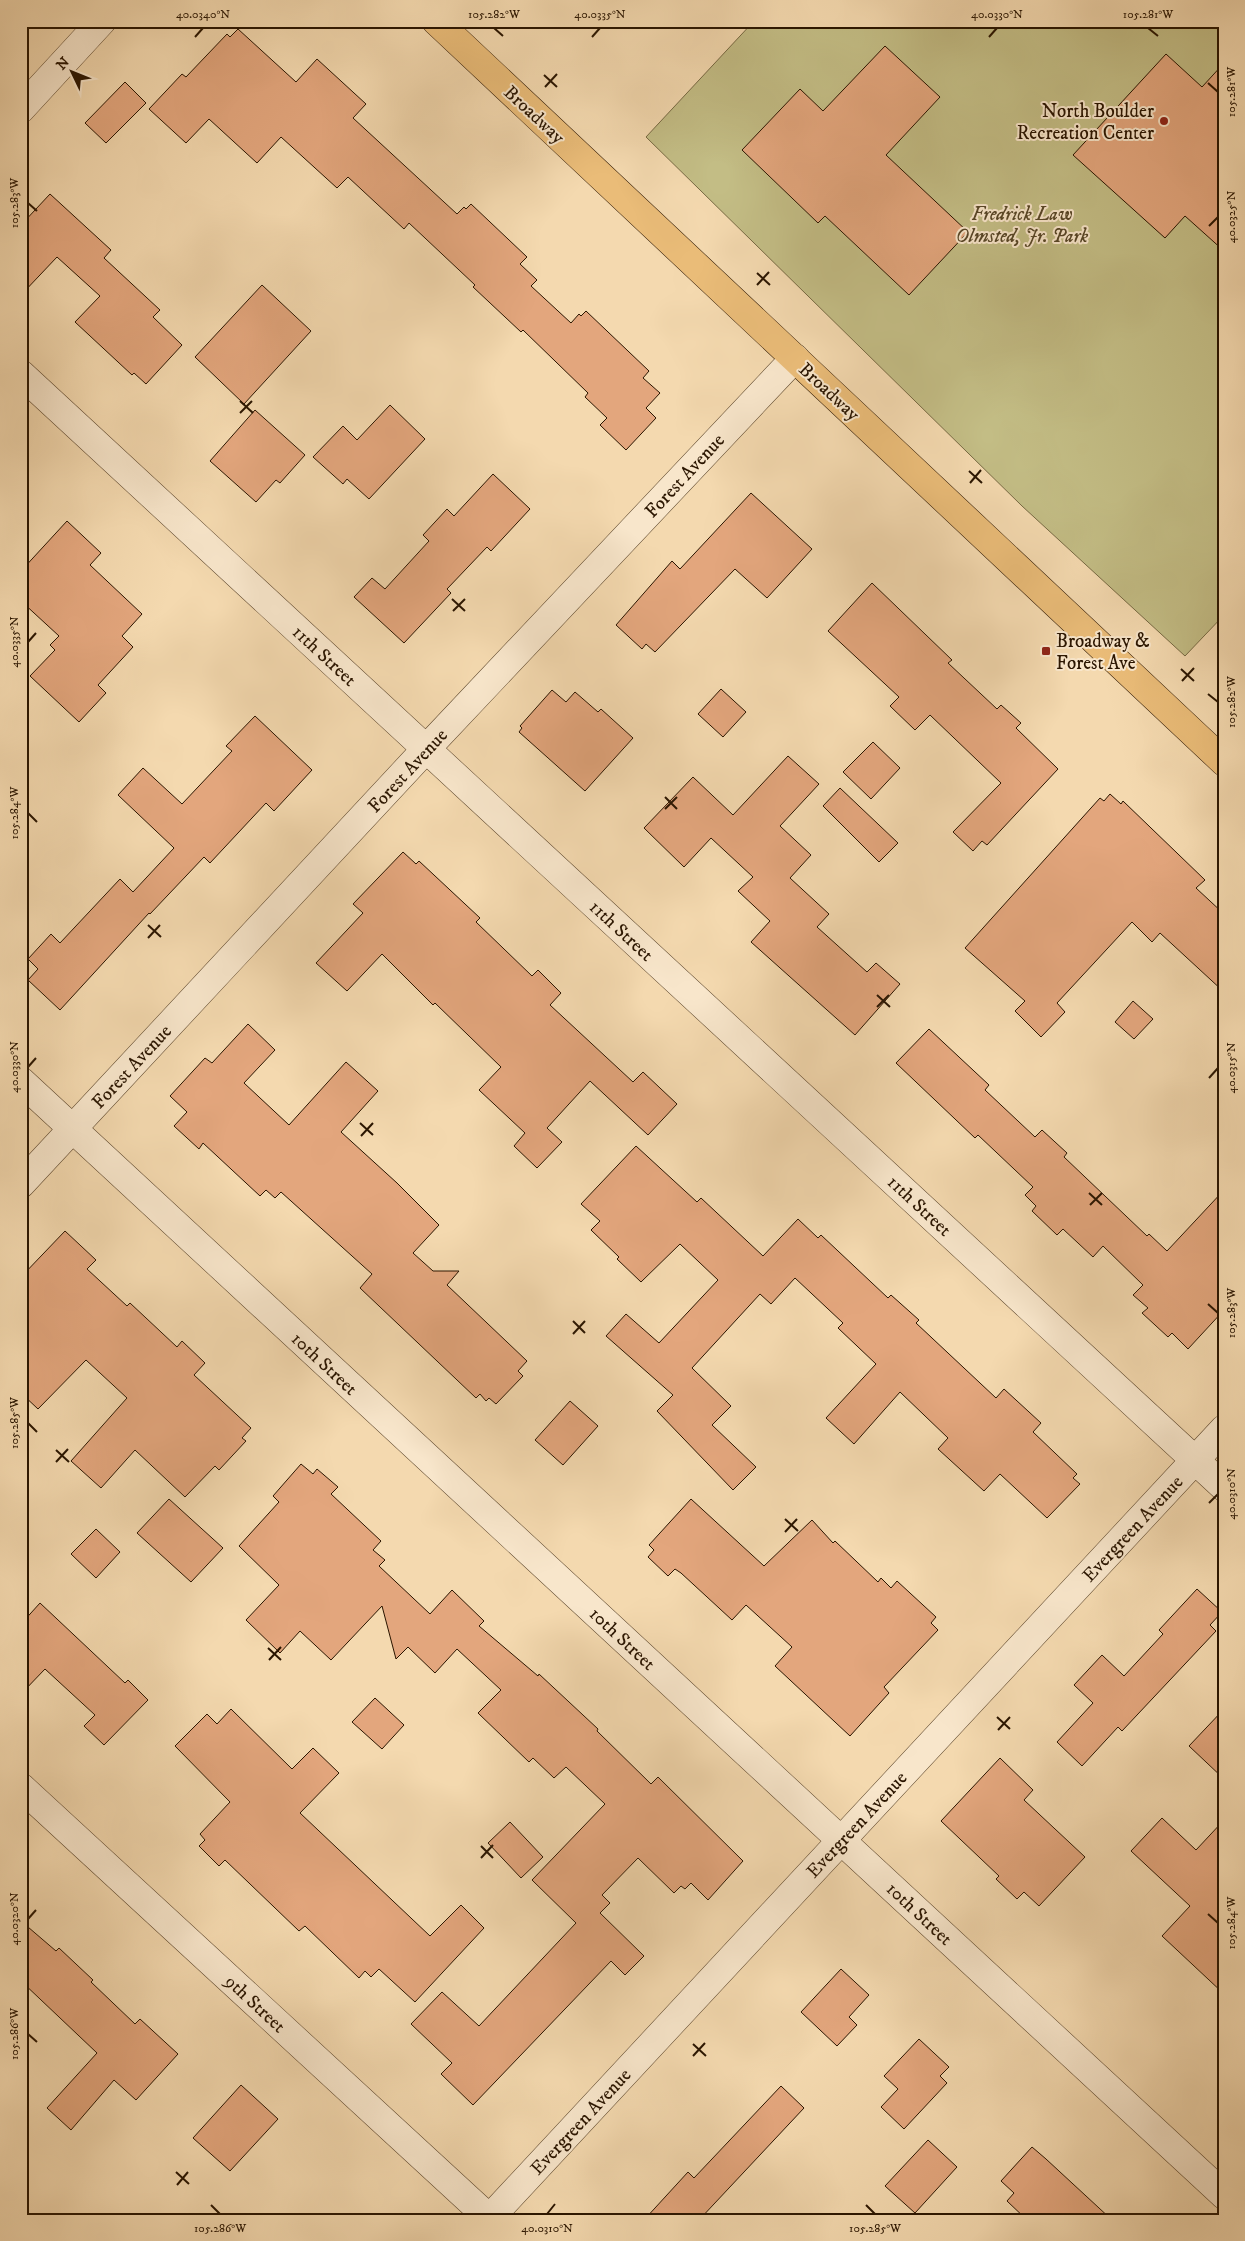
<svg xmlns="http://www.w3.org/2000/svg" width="1245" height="2241" viewBox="0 0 1245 2241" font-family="'IM FELL DW Pica',serif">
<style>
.green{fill:#c3bd85;stroke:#766942}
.building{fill:#e3a67d;stroke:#2a1500}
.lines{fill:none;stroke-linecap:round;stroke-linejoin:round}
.minor-casing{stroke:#5c462c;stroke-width:29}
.tertiary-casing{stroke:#5c462c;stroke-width:29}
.primary-casing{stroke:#2a1500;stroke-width:29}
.minor{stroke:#f8e6cb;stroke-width:28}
.tertiary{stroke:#f8e6cb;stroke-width:28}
.primary{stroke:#eabc78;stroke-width:28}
.ticks{fill:none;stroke:#2a1500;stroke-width:2}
.poi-dot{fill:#8f2418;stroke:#f8e6cb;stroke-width:2}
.labels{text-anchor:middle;stroke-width:4;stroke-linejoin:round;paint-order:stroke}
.poi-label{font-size:19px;fill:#2a1500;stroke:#f8e6cb;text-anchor:end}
.street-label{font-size:19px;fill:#2a1500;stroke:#f8e6cb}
.park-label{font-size:19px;font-style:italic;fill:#584728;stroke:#f8e6cb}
.neatline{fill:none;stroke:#2a1500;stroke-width:2}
.ticks-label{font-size:12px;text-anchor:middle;fill:#2a1500}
</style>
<rect width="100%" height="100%" fill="#f4d9af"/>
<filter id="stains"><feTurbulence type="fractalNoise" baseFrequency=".004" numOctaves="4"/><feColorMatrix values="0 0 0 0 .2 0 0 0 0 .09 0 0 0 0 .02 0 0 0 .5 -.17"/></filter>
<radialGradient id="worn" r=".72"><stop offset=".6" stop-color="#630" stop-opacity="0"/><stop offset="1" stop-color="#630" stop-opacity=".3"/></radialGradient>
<!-- green -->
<path class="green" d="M 754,21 L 1224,21 L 1224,615 L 1185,656 L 1022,506 L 646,137 Z"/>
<!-- building -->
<path class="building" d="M 238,29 L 296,82 L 317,59 L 366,104 L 353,118 L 457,214 L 464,207 L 466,209 L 471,204 L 527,257 L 520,264 L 537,280 L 531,286 L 571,323 L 579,314 L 581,316 L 586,311 L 649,371 L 643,378 L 660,393 L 646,408 L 656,418 L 626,450 L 600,425 L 607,418 L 585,397 L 588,393 L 523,330 L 521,332 L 473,287 L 475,285 L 409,223 L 404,229 L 348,177 L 337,188 L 281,137 L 257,163 L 209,119 L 186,143 L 149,109 L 182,74 L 186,77 L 227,34 L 230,37 Z
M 885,46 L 940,97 L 886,155 L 968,232 L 909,295 L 825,216 L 818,223 L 742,150 L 800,89 L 823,111 Z
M 1166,54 L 1202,87 L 1224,63 L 1224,251 L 1185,216 L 1165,238 L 1073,155 Z
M 125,82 L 146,103 L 106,143 L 85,123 Z
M 50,194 L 111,250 L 104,258 L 160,310 L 153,317 L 182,345 L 146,384 L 134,373 L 132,375 L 75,322 L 100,296 L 57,257 L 21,295 L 21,225 Z
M 262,285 L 311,331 L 244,404 L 195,357 Z
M 390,405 L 425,439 L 369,499 L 347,479 L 343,484 L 313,457 L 343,426 L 357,440 Z
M 255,410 L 305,455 L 280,483 L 276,480 L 256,502 L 210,461 Z
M 493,474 L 530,509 L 491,551 L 487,547 L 447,589 L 451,593 L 404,643 L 354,597 L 372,578 L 385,589 L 429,541 L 423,535 L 447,509 L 454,516 Z
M 751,493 L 812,549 L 767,598 L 735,569 L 655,652 L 646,644 L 642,649 L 616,625 L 672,561 L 680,569 Z
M 67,521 L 101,553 L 90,565 L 142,614 L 122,636 L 133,647 L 98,685 L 106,693 L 79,722 L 30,676 L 55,650 L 50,645 L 59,636 L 21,601 L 21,571 Z
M 872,583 L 952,660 L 948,663 L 997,709 L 1001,705 L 1021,723 L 1016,728 L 1058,769 L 987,845 L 982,841 L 973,851 L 953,832 L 1001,783 L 930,715 L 915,730 L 890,706 L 899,697 L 828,631 Z
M 721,689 L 746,712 L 723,737 L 698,714 Z
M 552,690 L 566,702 L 575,692 L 598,712 L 601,709 L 633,738 L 585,791 L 519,732 L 522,728 L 520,726 Z
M 255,716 L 312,770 L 274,811 L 266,803 L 210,863 L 204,857 L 150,914 L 149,913 L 60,1010 L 28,980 L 38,969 L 28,959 L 51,934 L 60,943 L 120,879 L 133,892 L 174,848 L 118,795 L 143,768 L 182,804 L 232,751 L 226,746 Z
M 873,742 L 900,768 L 871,799 L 843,772 Z
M 788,756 L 819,784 L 780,826 L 811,855 L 790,878 L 829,914 L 817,927 L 867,972 L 876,963 L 900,984 L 855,1035 L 751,942 L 770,921 L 738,891 L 753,877 L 711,838 L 684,867 L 644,828 L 693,777 L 733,815 Z
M 840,788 L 898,843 L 879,862 L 823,806 Z
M 1110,794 L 1121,804 L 1123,801 L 1205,880 L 1196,888 L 1224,914 L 1224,992 L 1160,933 L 1152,942 L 1132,922 L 1057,1003 L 1065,1012 L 1041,1037 L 1015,1011 L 1025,1001 L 965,948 L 1100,798 L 1104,801 Z
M 403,852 L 416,864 L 419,861 L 480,918 L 476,922 L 532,976 L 538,970 L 561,993 L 550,1005 L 633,1082 L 643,1072 L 677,1104 L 648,1135 L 590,1081 L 547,1128 L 562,1142 L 537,1168 L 514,1146 L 525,1133 L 479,1090 L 501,1067 L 435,1003 L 433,1005 L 382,954 L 347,991 L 316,963 L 363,913 L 353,904 Z
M 1133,1001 L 1153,1019 L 1134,1039 L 1115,1022 Z
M 248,1024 L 275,1050 L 244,1083 L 289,1125 L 346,1062 L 378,1091 L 341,1132 L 397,1183 L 439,1225 L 413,1253 L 433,1271 L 459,1271 L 447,1285 L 527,1361 L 518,1371 L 523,1376 L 496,1404 L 489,1398 L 486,1401 L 480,1394 L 476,1398 L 360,1288 L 372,1274 L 281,1192 L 275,1198 L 266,1190 L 260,1196 L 203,1143 L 199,1149 L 174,1126 L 187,1112 L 170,1096 L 205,1058 L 212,1063 Z
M 929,1029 L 989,1085 L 985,1090 L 1035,1137 L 1042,1130 L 1067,1153 L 1064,1157 L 1147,1236 L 1149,1234 L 1167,1251 L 1224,1190 L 1224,1310 L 1188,1349 L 1172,1333 L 1168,1337 L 1142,1313 L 1148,1308 L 1133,1295 L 1143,1285 L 1103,1246 L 1093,1257 L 1063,1229 L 1057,1235 L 1032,1211 L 1036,1206 L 1025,1195 L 1033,1187 L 978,1135 L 975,1138 L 896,1063 Z
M 636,1146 L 697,1202 L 701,1198 L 763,1256 L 798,1219 L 818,1238 L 821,1235 L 888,1298 L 891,1295 L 919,1320 L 916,1323 L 996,1398 L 1004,1389 L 1041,1423 L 1033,1432 L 1077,1474 L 1073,1478 L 1080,1484 L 1047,1518 L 1000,1474 L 984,1491 L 938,1449 L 948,1438 L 900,1392 L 854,1444 L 826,1418 L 876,1364 L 838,1328 L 843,1323 L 795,1278 L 771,1304 L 760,1294 L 692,1368 L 731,1406 L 712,1425 L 756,1467 L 733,1490 L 657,1411 L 673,1395 L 606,1336 L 626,1314 L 659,1343 L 718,1280 L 680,1244 L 641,1282 L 617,1259 L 619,1257 L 591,1230 L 600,1221 L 581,1204 Z
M 65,1231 L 96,1260 L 87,1269 L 127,1306 L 130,1303 L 177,1347 L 182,1341 L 205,1363 L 194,1375 L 251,1428 L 242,1438 L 246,1441 L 219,1470 L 215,1466 L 185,1497 L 135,1450 L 101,1488 L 71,1461 L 127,1398 L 86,1360 L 38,1409 L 21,1393 L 21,1277 Z
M 570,1401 L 598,1426 L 563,1465 L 535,1440 Z
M 301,1464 L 313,1474 L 317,1469 L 338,1487 L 331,1494 L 381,1541 L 373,1550 L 385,1560 L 379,1566 L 430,1614 L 452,1590 L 484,1621 L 479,1626 L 538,1676 L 539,1674 L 598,1729 L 597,1731 L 651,1784 L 658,1777 L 743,1861 L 708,1900 L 691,1883 L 685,1889 L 681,1886 L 674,1893 L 638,1858 L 602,1895 L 610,1903 L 600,1913 L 644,1956 L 625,1975 L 611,1961 L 473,2105 L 441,2074 L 452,2063 L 411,2024 L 442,1992 L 479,2026 L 576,1923 L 532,1880 L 605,1804 L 566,1767 L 554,1778 L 533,1758 L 529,1762 L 478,1713 L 501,1690 L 457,1649 L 435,1673 L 408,1647 L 396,1659 L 382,1606 L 331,1660 L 300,1631 L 280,1653 L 246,1620 L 279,1585 L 239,1546 L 279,1502 L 273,1496 Z
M 169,1499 L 223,1548 L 191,1582 L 137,1533 Z
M 691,1499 L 764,1566 L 812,1520 L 833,1543 L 835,1541 L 878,1582 L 881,1578 L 891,1588 L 897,1581 L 936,1617 L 931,1623 L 938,1630 L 884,1687 L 889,1693 L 850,1736 L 775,1666 L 792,1647 L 746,1605 L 732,1620 L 681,1573 L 675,1569 L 668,1576 L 648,1557 L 654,1550 L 649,1545 Z
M 96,1529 L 120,1552 L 96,1578 L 71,1554 Z
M 1197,1589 L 1222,1612 L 1210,1625 L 1216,1631 L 1122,1731 L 1118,1727 L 1082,1766 L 1057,1742 L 1093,1703 L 1074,1685 L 1102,1655 L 1124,1676 L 1163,1634 L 1159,1630 Z
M 40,1603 L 125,1683 L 128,1680 L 148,1700 L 104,1745 L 84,1726 L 95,1715 L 45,1669 L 21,1694 L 21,1624 Z
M 375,1698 L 404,1725 L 382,1749 L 352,1722 Z
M 231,1709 L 292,1769 L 313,1748 L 339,1773 L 300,1813 L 430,1936 L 461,1905 L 484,1928 L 415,2002 L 379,1969 L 371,1977 L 365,1971 L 359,1978 L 305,1926 L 299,1931 L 225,1860 L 219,1866 L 199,1846 L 205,1840 L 200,1834 L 230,1802 L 175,1746 L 207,1714 L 217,1724 Z
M 1224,1709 L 1224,1779 L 1189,1746 Z
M 1000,1758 L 1033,1790 L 1024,1800 L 1085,1857 L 1039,1906 L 1024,1892 L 1017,1899 L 996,1879 L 999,1876 L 941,1821 Z
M 1162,1818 L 1196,1850 L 1224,1820 L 1224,1994 L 1162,1936 L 1190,1906 L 1131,1851 Z
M 510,1822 L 543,1857 L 521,1878 L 488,1843 Z
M 21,1921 L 56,1951 L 59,1948 L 93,1980 L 91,1982 L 135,2024 L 140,2019 L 178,2054 L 136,2100 L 114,2080 L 71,2130 L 47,2108 L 97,2053 L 21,1981 Z
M 841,1969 L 869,1995 L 849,2017 L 857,2025 L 837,2046 L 801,2012 Z
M 919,2039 L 949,2067 L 940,2076 L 947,2083 L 904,2129 L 881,2107 L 898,2089 L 884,2076 Z
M 241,2085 L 278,2119 L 230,2171 L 193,2138 Z
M 781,2086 L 804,2108 L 699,2220 L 644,2220 L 688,2172 L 694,2178 Z
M 928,2140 L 957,2167 L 915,2213 L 885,2186 Z
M 1032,2147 L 1046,2159 L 1112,2220 L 1027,2220 L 1007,2201 L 1014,2193 L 1001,2181 Z"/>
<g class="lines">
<defs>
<path id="minor" d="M 21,109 L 102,21
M 21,374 L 1224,1487
M 21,1081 L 1224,2195
M 21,1184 L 426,749 L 795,358
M 488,2220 L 1224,1429"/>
<path id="tertiary" d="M 21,1787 L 491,2220"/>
<path id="primary" d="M 436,21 L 1224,762"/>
</defs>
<!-- minor casing -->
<use href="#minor" class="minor-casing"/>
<!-- tertiary casing -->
<use href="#tertiary" class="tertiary-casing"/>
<!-- primary casing -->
<use href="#primary" class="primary-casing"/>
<!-- minor -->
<use href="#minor" class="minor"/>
<!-- tertiary -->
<use href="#tertiary" class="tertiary"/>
<!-- primary -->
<use href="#primary" class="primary"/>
</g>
<!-- ticks -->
<path class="ticks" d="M 494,28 L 503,36M 1148,28 L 1158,36M 195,37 L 203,28M 592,37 L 600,28M 989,37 L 997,28M 544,75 L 557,87M 1208,83 L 1218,92M 545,87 L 557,74M 28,203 L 37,211M 1209,226 L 1218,217M 757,273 L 770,285M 757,285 L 769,272M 240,401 L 253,413M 240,413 L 252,401M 969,471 L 982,483M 970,483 L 981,470M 452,599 L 465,611M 453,611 L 465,599M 28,642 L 36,633M 1181,669 L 1194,681M 1182,681 L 1194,668M 1208,694 L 1218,702M 665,797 L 677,809M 665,809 L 677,797M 28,813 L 37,822M 148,925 L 161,937M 148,938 L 160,925M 877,995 L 890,1007M 877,1007 L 889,995M 28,1067 L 36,1058M 1209,1078 L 1218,1068M 360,1123 L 373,1135M 361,1136 L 373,1123M 1089,1193 L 1102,1205M 1090,1205 L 1102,1193M 1208,1304 L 1218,1313M 573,1321 L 585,1333M 573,1334 L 585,1321M 28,1423 L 37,1432M 56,1450 L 69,1462M 56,1462 L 68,1449M 1209,1503 L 1218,1494M 785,1519 L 798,1531M 785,1532 L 797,1519M 268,1648 L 281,1660M 269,1660 L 281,1647M 997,1717 L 1010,1729M 998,1730 L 1010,1717M 481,1846 L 493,1858M 481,1858 L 493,1845M 1208,1914 L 1218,1923M 28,1919 L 36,1910M 28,2034 L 37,2042M 693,2044 L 706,2056M 693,2056 L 705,2043M 176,2172 L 189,2184M 177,2185 L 188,2172M 211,2205 L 220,2214M 866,2205 L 875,2214M 547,2214 L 555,2204"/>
<!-- markers -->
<g class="poi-dot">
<circle cx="1164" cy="121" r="5"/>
<rect x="1041" y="646" width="10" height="10" rx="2.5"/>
</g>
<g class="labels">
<!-- poi labels -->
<g class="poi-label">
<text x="1154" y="117">North Boulder<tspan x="1154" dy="22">Recreation Center</tspan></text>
<text x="1056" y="647" text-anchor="start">Broadway &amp;<tspan x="1056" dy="22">Forest Ave</tspan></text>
</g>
<!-- street labels -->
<g class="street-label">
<text transform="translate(535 114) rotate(43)" y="7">Broadway</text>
<text transform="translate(830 391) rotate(43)" y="7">Broadway</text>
<text transform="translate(684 475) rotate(-47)" y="7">Forest Avenue</text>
<text transform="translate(325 655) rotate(43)" y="7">11th Street</text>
<text transform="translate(407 770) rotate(-47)" y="7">Forest Avenue</text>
<text transform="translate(622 930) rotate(43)" y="7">11th Street</text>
<text transform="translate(131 1066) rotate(-47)" y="7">Forest Avenue</text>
<text transform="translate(920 1205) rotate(43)" y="7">11th Street</text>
<text transform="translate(325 1363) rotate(43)" y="7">10th Street</text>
<text transform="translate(1132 1528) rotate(-47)" y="7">Evergreen Avenue</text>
<text transform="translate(623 1638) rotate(43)" y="7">10th Street</text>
<text transform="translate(856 1824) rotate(-47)" y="7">Evergreen Avenue</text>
<text transform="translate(920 1913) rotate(43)" y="7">10th Street</text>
<text transform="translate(256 2003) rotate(43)" y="7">9th Street</text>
<text transform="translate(580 2121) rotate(-47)" y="7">Evergreen Avenue</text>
</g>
<!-- park labels -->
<g class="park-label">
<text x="1022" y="220">Fredrick Law<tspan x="1022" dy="22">Olmsted, Jr. Park</tspan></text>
</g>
</g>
<!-- margin -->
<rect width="1245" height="2241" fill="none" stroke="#f4d9af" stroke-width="55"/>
<!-- north arrow -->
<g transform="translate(72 72) rotate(313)" stroke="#f8e6cb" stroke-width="4" paint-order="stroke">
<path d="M0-4L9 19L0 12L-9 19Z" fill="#2a1500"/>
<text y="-8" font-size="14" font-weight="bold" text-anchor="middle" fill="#2a1500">N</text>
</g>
<rect x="28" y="28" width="1190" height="2186" class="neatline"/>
<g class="ticks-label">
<text x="203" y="18">40.0340°N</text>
<text x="494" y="18">105.282°W</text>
<text x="600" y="18">40.0335°N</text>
<text x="997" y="18">40.0330°N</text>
<text x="1148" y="18">105.281°W</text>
<text transform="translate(1231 92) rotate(-90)" y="4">105.281°W</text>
<text transform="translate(14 203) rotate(-90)" y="4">105.283°W</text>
<text transform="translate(1231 217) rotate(-90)" y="4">40.0325°N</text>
<text transform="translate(14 642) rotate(-90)" y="4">40.0335°N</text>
<text transform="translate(1231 702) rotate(-90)" y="4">105.282°W</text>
<text transform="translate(14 813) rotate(-90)" y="4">105.284°W</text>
<text transform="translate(14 1067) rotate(-90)" y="4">40.0330°N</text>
<text transform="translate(1231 1068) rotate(-90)" y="4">40.0315°N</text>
<text transform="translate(1231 1313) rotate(-90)" y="4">105.283°W</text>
<text transform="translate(14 1423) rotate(-90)" y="4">105.285°W</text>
<text transform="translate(1231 1494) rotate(-90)" y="4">40.0310°N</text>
<text transform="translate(14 1919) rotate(-90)" y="4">40.0320°N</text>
<text transform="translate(1231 1923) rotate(-90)" y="4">105.284°W</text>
<text transform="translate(14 2034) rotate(-90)" y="4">105.286°W</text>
<text x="220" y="2232">105.286°W</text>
<text x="547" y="2232">40.0310°N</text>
<text x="875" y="2232">105.285°W</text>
</g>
<rect width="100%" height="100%" filter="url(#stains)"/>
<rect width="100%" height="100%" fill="url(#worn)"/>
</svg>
